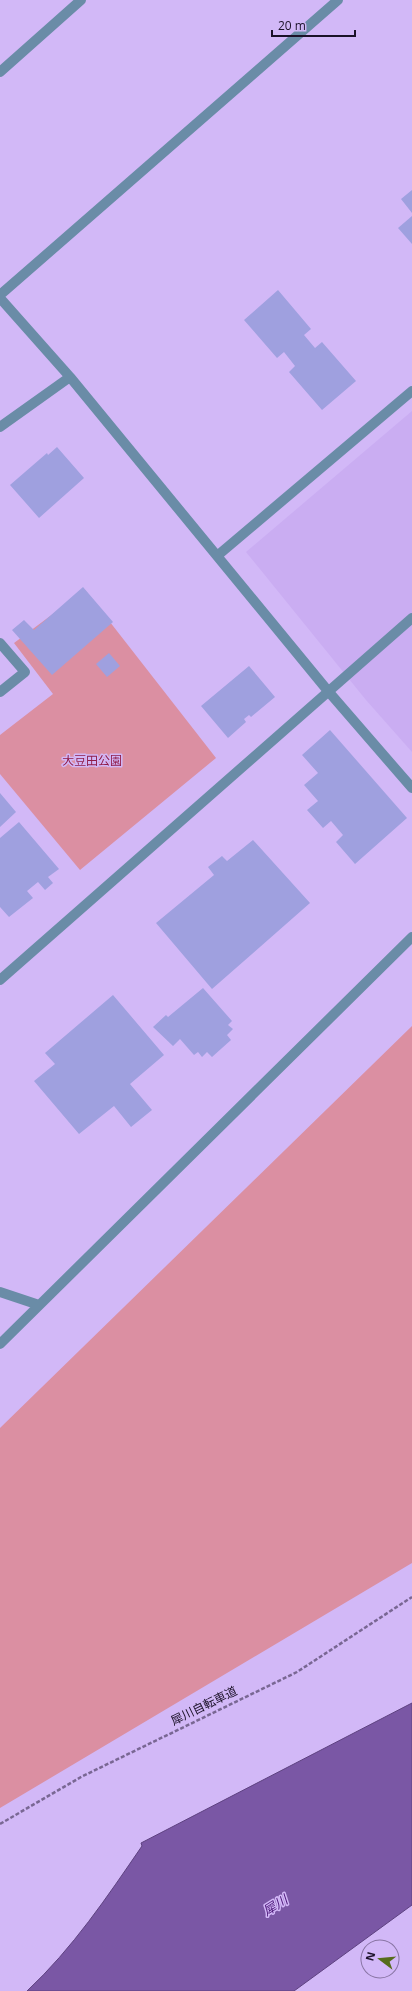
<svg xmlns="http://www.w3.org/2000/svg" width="412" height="1991" viewBox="0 0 412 1991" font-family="'Open Sans','Noto Sans JP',sans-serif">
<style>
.built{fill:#caadf2}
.green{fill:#db8fa2}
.water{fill:#7a57a5;stroke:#5e4280}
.building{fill:#9fa0df}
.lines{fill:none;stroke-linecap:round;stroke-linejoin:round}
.path{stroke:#796793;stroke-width:2.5;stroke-dasharray:4 2;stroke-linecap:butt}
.minor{stroke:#6a8ca7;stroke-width:10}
.labels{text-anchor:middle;stroke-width:3;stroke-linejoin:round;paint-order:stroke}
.park-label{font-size:12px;fill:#901b48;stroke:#d2b8f7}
.street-label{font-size:12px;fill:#1b1128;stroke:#d2b8f7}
.water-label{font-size:13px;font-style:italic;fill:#4b1678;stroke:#d2b8f7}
</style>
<rect width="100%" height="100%" fill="#d2b8f7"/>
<!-- built -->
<path class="built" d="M 412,411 L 412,752 L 366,700 L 246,552 Z"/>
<!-- green -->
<path class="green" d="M 85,590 L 216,758 L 80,870 L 0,774 L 0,735 L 53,694 L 14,643 Z
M 412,1026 L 412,1563 L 0,1808 L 0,1428 Z"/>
<!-- water -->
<path class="water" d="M 412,1703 L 412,1905 L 294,1991 L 27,1991 C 73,1948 107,1897 142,1846 L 141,1843 Z"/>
<!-- building -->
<path class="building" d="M 412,190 L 412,213 L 401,199 Z
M 412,216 L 412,244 L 398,228 Z
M 278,290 L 311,329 L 304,335 L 315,348 L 322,342 L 356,381 L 322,410 L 289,372 L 295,366 L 284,352 L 277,358 L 244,320 Z
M 57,447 L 84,478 L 39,518 L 10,485 L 47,453 L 48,455 Z
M 83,587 L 113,622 L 52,675 L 12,630 L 24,620 L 34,630 Z
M 109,653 L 120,666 L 107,677 L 96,664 Z
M 249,666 L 275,697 L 251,717 L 249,715 L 244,719 L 246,722 L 228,738 L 201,706 Z
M 330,730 L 407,818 L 355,864 L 336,842 L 343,835 L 331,821 L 323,828 L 307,810 L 318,801 L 304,785 L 318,773 L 302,755 Z
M 0,793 L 16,812 L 0,827 Z
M 19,822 L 59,869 L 48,877 L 53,883 L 45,890 L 38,882 L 27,891 L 33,898 L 9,917 L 0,907 L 0,838 Z
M 253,840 L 310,903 L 212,989 L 156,923 L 214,875 L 208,867 L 222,856 L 227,861 Z
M 203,988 L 232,1021 L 228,1025 L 233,1029 L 227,1035 L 231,1040 L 212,1057 L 207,1052 L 202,1057 L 198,1052 L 194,1055 L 180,1039 L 173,1046 L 153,1027 L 166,1015 L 168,1017 Z
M 113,995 L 164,1055 L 130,1084 L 152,1110 L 131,1127 L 114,1106 L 79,1134 L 34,1081 L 55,1064 L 45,1053 Z"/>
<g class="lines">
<!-- path -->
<path class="path" d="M 0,1824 L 81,1777 L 297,1672 L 412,1597"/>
<!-- minor -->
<path class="minor" d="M 0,72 L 81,0
M 0,295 L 338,0
M 0,298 L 70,377 L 328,691 L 412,788
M 0,427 L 70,377
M 217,556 L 412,391
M 0,643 L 25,672 L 0,692
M 0,980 L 412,618
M 0,1292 L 39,1305
M 0,1344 L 412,937"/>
</g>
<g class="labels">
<!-- park labels -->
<g class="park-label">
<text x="92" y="765">大豆田公園</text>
</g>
<!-- street labels -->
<g class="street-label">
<text transform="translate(204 1706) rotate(-26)" y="4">犀川自転車道</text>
</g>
<!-- water labels -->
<g class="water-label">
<text transform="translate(275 1905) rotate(-32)" y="5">犀川</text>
</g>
</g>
<!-- north arrow -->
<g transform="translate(380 1959) rotate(286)"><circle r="19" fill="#d2b8f7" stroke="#8975a4"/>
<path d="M0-3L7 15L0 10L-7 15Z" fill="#566c1b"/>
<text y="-6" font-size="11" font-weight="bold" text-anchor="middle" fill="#1b1128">N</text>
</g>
<!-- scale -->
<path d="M272 30v6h83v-6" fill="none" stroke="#1b1128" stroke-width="2"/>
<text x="278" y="30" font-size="12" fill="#1b1128" stroke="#d2b8f7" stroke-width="3" paint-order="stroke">20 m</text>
</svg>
